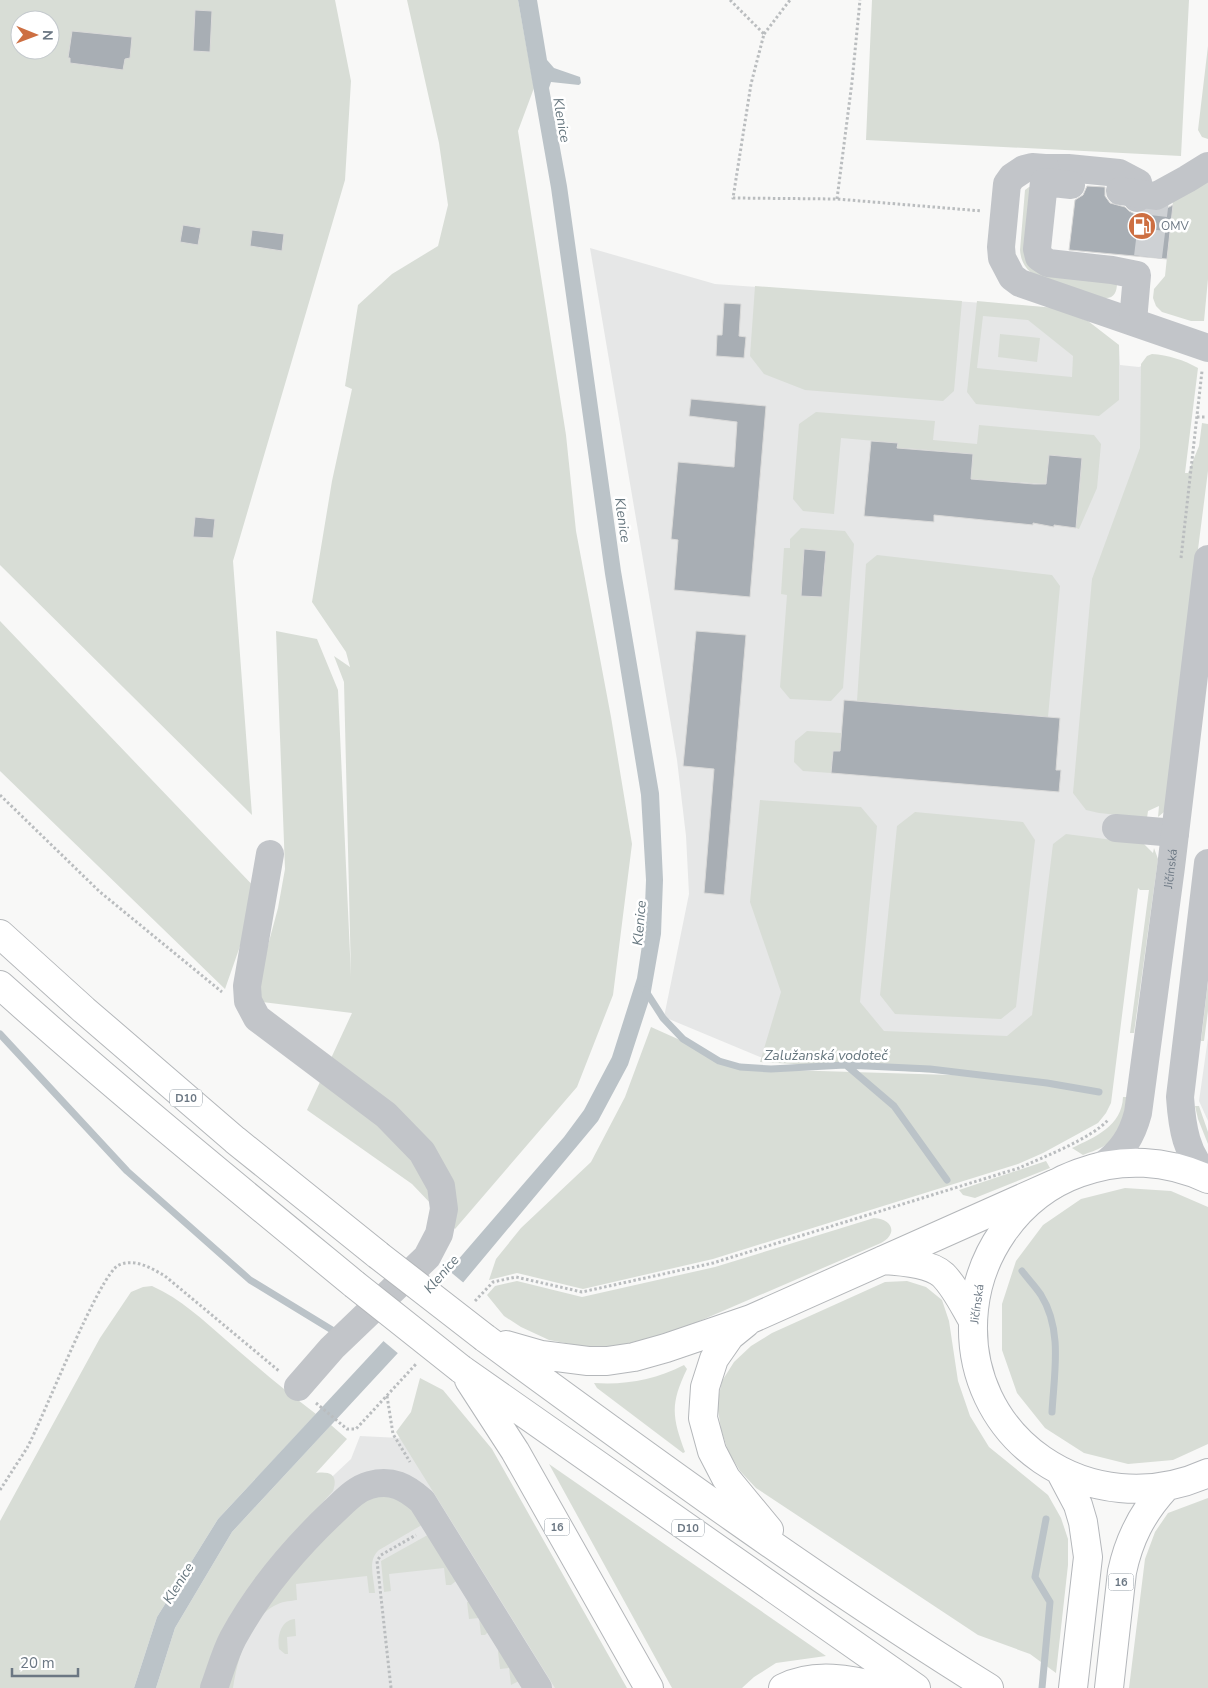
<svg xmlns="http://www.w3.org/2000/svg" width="1208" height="1688" viewBox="0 0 1208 1688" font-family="'Nunito Sans',sans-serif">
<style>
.built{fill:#e6e7e7}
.green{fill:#d8ddd6;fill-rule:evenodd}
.water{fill:#bbc3c8}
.pier{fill:#f8f8f7}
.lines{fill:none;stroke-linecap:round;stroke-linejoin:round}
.stream{stroke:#bbc3c8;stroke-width:7}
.building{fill:#a8aeb4;stroke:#dadad9}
.minor-tunnel{stroke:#ced1d4;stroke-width:28;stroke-dasharray:28 14;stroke-linecap:butt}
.major-casing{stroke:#b4b7bb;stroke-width:30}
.highway-casing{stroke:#b4b7ba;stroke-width:30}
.path{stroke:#babdbf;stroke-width:3;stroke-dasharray:2.5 2.5;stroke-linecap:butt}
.minor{stroke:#c2c5c9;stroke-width:28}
.major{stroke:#fff;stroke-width:28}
.highway{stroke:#fff;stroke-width:28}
.highway-bridge-casing{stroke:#b4b7ba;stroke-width:30;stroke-linecap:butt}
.highway-bridge{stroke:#fff;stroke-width:28}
.labels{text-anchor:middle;stroke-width:5;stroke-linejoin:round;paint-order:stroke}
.shield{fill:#fff;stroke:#97a0a8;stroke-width:1}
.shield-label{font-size:11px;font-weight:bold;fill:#6b7783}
.poi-label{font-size:12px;fill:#6b7783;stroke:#fff;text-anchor:start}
.street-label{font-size:12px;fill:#6b7783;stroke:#fff}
.water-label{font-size:14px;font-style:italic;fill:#67777f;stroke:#fff}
</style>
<rect width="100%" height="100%" fill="#f8f8f7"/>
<!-- built -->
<path class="built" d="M 590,248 L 715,284 L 1055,308 L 1119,345 L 1120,365 L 1139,367 L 1152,362 L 1135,817 L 1010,1075 L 760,1057 L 664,1017 L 689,894 L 686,836 L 677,760 Z
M 1208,1038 L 1208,1121 L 1199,1101 Z
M 360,1436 L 441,1440 L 590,1688 L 186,1688 L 286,1520 L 351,1459 Z"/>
<!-- green -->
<path class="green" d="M 0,0 L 335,0 L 351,81 L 345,180 L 233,561 L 252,815 L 0,565 ZM 20,20 L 50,20 L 50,50 L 20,50 Z
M 407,0 L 518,0 L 534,88 L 518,131 L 566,435 L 576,531 L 611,717 L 632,844 L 613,995 L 577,1087 L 455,1229 L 412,1184 L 307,1110 L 352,1013 L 253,1001 L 278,908 L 285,869 L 276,631 L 317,639 L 338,690 L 351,976 L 344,682 L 334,656 L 350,667 L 346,652 L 312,602 L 332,481 L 352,389 L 345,386 L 358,305 L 392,274 L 438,246 L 448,205 L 439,143 Z
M 872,0 L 1189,0 L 1181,156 L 866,140 Z
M 1208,46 L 1208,139 L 1202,137 L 1198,130 Z
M 1208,181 L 1208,279 L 1204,321 L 1191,321 L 1162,312 L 1156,306 L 1153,298 L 1154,289 L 1165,276 L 1173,201 Z
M 1029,187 L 1032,187 L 1028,251 L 1117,283 C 1117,292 1114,299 1104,298 L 1041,278 C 1028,273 1021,264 1020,250 L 1025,190 Z
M 755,286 L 962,301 L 954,391 L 943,401 L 805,390 L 764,374 L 750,356 Z
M 977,301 L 1055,308 L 1088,321 L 1119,345 L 1119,400 L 1099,416 L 976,404 L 967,392 ZM 983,316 L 1028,320 L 1073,356 L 1072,377 L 977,368 Z
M 1000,334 L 1040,338 L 1037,362 L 998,357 Z
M 1152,354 C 1168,355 1184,360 1198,368 L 1185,473 L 1188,473 L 1199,446 L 1202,423 L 1208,424 L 1208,471 L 1165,808 L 1164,812 L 1158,817 L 1159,806 L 1148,811 L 1147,818 L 1099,813 L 1086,810 L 1073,793 L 1092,579 L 1140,448 L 1141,364 L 1147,356 Z
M 816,412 L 935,421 L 933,440 L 977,444 L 979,425 L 1094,435 L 1101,444 L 1097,488 L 1079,529 L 1076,528 L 1078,507 L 1067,506 L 1079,495 L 1082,458 L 1046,484 L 971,479 L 973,454 L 905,448 L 904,454 L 897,453 L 898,443 L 841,438 L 834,514 L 803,511 L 793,499 L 799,424 Z
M 801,528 L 845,531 L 854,544 L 843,688 L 831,701 L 790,699 L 780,687 L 787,595 L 781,594 L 784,548 L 790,548 L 790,539 ZM 804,550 L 826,551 L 822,597 L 801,596 Z
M 877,555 L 1052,575 L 1060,586 L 1048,717 L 857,701 L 866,564 Z
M 0,621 L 259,892 L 225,989 L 0,771 Z
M 807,731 L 841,733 L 840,751 L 833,751 L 831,773 L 803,771 L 794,762 L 795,741 Z
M 760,800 L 861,807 L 877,826 L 860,1002 L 884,1031 L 1007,1036 L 1032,1015 L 1053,844 L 1066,834 L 1144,844 L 1153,853 L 1154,848 L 1158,859 L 1134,1033 L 1130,1033 L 1149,890 L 1140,890 L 1138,888 L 1111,1103 L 1106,1113 L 1098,1123 L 1043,1153 L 1018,1164 L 713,1259 L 583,1289 L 517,1273 L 489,1280 L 496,1259 L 521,1228 L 591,1162 L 625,1097 L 651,1027 L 729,1062 L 756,1069 L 985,1076 L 760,1062 L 781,992 L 750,902 Z
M 915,812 L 1023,822 L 1035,840 L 1016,1007 L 1001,1019 L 895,1014 L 880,995 L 897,826 Z
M 1208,981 L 1208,1011 L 1204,1041 L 1201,1041 Z
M 1123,1097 L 1129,1097 C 1126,1108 1124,1122 1119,1132 C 1112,1145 1096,1150 1083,1155 L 1072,1148 C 1095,1137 1122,1126 1123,1097 Z
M 1195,1106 L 1199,1106 L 1208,1132 L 1208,1144 L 1198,1119 Z
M 1046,1161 L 1050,1168 L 975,1198 L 963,1195 L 959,1190 Z
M 1125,1188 L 1171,1191 L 1208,1207 L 1208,1444 L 1173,1460 L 1128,1464 L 1084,1453 L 1045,1428 L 1017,1393 L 1002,1350 L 1002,1304 L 1016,1261 L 1043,1225 L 1081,1199 Z
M 874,1218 C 893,1219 898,1234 881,1243 L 674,1332 L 625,1346 L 587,1347 L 549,1340 L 521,1327 L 504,1316 L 487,1295 L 495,1286 L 517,1281 L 582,1297 L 715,1267 Z
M 907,1281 L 926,1287 L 942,1300 L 949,1321 L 958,1381 L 970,1416 L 989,1447 L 1048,1495 L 1061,1518 L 1068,1539 L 1068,1565 L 1056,1673 L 1030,1654 L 978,1635 L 756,1488 L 740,1471 L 728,1451 L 721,1429 L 717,1404 L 722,1381 L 734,1362 L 751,1346 L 772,1333 L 885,1282 Z
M 152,1286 C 181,1299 203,1320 226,1340 C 256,1366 285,1391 316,1414 L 218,1519 L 157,1617 L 134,1688 L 0,1688 L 0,1521 L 100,1338 L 131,1292 L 143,1287 Z
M 684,1365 L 687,1369 C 670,1404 672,1417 685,1452 L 683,1453 L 597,1388 L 594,1383 C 626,1385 655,1380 684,1365 Z
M 420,1378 L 443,1390 L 492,1449 L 627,1688 L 555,1688 L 396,1432 L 411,1412 Z
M 331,1425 L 347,1439 L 316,1473 C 332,1471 338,1476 333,1491 L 292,1536 L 219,1641 L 200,1688 L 156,1688 L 175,1628 L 232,1532 Z
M 549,1464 L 826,1656 L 776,1663 L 754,1677 L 742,1688 L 672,1688 Z
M 377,1495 C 400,1494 415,1503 427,1522 L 379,1550 C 367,1560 374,1578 375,1593 L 369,1593 L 367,1576 L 296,1584 L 297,1600 C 291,1601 284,1601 278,1604 C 249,1616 237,1660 233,1688 L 225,1688 C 230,1673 234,1658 240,1645 C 260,1600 332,1512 377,1495 Z
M 1208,1498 L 1208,1688 L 1129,1688 L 1145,1559 L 1155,1532 L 1168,1513 Z
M 433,1532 L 456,1581 L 451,1585 L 446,1585 L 444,1568 L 389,1574 L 391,1591 L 384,1592 L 381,1561 Z
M 472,1601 L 488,1632 L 485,1635 L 481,1635 L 479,1618 L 469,1619 L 467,1602 Z
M 295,1619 L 296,1636 L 287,1637 L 288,1654 L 285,1654 L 279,1649 C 277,1636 281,1620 295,1619 Z
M 498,1651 L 502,1651 L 519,1681 L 511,1685 L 509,1668 L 500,1669 Z"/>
<!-- water -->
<path class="water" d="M 518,0 L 537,0 L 547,60 L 554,68 L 580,77 L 581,83 L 579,85 L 551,82 L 549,88 L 567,186 L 621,571 L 659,793 L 663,880 L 661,934 L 650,997 L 628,1065 L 598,1121 L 461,1285 L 232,1532 L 175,1628 L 156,1688 L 134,1688 L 157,1617 L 218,1519 L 444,1276 L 564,1137 L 584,1110 L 612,1057 L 637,978 L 644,932 L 646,880 L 641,795 L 605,574 L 551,188 Z"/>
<!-- pier -->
<path class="pier" d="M 447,1269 L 465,1284 L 400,1355 L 381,1339 Z"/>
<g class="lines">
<!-- stream -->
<path class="stream" d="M 645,990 L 663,1018 L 683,1039 L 719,1061 L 740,1067 L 771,1069 L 845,1065 L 930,1069 L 1047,1083 L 1099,1092
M 0,1034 L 127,1171 L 250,1280 L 332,1330
M 846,1065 L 894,1106 L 947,1180
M 1022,1271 C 1028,1279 1035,1286 1041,1295 C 1063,1330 1054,1374 1052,1412
M 1042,1688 L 1050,1602 L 1035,1577 L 1046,1519"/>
</g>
<!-- building -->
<path class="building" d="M 195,10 L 212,11 L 210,52 L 193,51 Z
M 72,31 L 132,37 L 130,58 L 125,59 L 123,70 L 70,63 L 70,58 L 68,58 Z
M 1087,186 L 1105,187 L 1105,196 L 1110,203 L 1125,207 L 1129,211 L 1135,214 L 1146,210 L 1154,211 L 1163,210 L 1173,205 L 1167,259 L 1069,250 L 1075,200 L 1083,195 Z
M 183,225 L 201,228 L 198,245 L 180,242 Z
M 252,230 L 284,234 L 282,251 L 250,246 Z
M 724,303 L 741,304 L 739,336 L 746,337 L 744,358 L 716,356 L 717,335 L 722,335 Z
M 691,399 L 766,406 L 750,597 L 674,590 L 678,540 L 671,539 L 678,462 L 734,467 L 737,422 L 689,416 Z
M 871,441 L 898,443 L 897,448 L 973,454 L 971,479 L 1034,484 L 1046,484 L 1049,455 L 1082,458 L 1076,528 L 1054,525 L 1054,527 L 1033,523 L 1033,525 L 934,515 L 934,522 L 864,516 Z
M 195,517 L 215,519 L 213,538 L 193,537 Z
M 804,549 L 826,551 L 822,597 L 801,596 Z
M 696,631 L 746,635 L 724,895 L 704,893 L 714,769 L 683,766 Z
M 844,700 L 1060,718 L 1056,770 L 1061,770 L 1059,792 L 831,773 L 833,751 L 840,751 Z"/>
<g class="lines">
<!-- minor-tunnel -->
<path class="minor-tunnel" d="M 1148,257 L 1155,199"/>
<defs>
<path id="major" d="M 1208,1179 C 1167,1160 1122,1157 1079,1173 C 1048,1184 1022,1205 1003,1232 C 987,1255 977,1281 974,1309 C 960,1439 1091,1526 1208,1473
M 1060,1471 L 1078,1505 L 1083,1522 L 1088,1557 L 1073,1688
M 1109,1688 L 1122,1572 C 1129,1539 1142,1513 1165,1488"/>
<path id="highway" d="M 0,934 L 84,1010 L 235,1140 L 378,1255
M 0,985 C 115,1088 235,1186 354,1284
M 883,1260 C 900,1261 930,1263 943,1275 C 956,1288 964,1306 973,1321
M 746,1323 L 730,1336 L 714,1359 L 705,1387 L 703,1418 L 712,1451 L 726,1478 L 769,1530
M 485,1338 C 650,1459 815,1580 989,1688
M 506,1345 L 541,1355 L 588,1361 L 607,1361 L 634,1357 L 666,1348 L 751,1319 L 1054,1184
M 461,1369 L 916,1688
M 469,1380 L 515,1451 L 649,1688
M 783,1688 C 814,1672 851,1679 883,1688"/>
</defs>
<!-- major casing -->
<use href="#major" class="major-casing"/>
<!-- highway casing -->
<use href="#highway" class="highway-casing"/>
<!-- path -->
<path class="path" d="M 730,0 L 764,34 L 751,84 L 733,198 L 837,199 L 982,211
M 764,34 L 790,0
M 837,199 L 852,82 L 860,0
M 1197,417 L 1206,417
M 1181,558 L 1202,371
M 0,795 L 100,892 L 222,992
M 475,1301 L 493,1282 L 516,1277 L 582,1292 L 713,1263 L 1019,1168 C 1042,1158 1092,1138 1108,1120
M 387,1396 L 393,1434 L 410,1462
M 316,1403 L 347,1429 L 356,1429 L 416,1364
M 0,1490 C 9,1476 18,1462 27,1448 C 42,1421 100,1272 119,1265 C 135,1258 151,1268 165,1276 L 279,1371
M 391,1688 L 377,1561 L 381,1555 L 416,1535"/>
<!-- minor -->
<g class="minor">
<path d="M 1045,168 L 1068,168 L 1119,173 L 1138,183 L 1137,198"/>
<path d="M 1044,182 L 1045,168 L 1032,167 L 1024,169 L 1012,177 L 1007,184 L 1001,247 L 1002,258 L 1012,277 L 1020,283 L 1208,348"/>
<path d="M 1071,185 L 1044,182 L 1037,249 L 1039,257 L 1048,263 L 1112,270 L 1137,275 L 1133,321"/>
<path d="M 1120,191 L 1156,196 L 1187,179 L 1208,166"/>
<path d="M 1116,828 L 1175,833"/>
<path d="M 270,854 L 247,986 L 248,1001 L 257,1018 L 386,1115 L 422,1152 L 441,1186 L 444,1209 L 439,1234 L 427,1257 L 332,1348 L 298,1387"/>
<path d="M 1208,863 L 1180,1097 C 1182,1126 1186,1156 1208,1176"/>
<path id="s1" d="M 1102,1166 C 1122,1152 1132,1136 1138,1113 L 1171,867 L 1208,559"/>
<path d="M 214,1688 C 220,1672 225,1653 233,1638 C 259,1590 294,1549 333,1512 C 344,1502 355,1489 370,1485 C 392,1479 406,1487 422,1501 L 538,1688"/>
</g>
<!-- major -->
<use href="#major" class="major"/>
<!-- highway -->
<use href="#highway" class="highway"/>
<defs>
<path id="highway-bridge" d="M 378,1255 L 485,1338
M 354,1284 L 461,1369"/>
</defs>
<!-- highway-bridge casing -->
<use href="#highway-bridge" class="highway-bridge-casing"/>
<!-- highway-bridge -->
<use href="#highway-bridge" class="highway-bridge"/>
</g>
<!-- icons -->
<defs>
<symbol id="fuel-disc" viewBox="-11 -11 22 22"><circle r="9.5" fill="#cd6f42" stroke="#fff"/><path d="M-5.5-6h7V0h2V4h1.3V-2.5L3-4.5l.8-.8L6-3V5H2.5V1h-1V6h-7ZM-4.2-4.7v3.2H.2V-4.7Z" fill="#fff"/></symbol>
</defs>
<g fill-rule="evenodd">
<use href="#fuel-disc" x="1126" y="210" width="32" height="32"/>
</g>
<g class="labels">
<!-- shield labels -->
<g class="shield">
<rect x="170" y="1089.5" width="32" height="17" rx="4"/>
<rect x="544.5" y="1518.5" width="25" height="17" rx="4"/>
<rect x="672" y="1519.5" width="32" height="17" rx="4"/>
<rect x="1108.5" y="1573.5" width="25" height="17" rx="4"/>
</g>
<g class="shield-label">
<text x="186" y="1102">D10</text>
<text x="557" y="1531">16</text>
<text x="688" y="1532">D10</text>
<text x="1121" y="1586">16</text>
</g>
<!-- poi labels -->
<g class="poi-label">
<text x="1161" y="230">OMV</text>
</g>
<!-- street labels -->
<g class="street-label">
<text dy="4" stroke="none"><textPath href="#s1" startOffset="312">Jičínská</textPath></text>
<text transform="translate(977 1304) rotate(-82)" y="4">Jičínská</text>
</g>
<!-- water labels -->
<g class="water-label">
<text transform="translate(562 120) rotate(80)" y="5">Klenice</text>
<text transform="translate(623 520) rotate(82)" y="5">Klenice</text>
<text transform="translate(639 923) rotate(-85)" y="5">Klenice</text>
<text x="826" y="1060">Zalužanská vodoteč</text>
<text transform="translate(441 1274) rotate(-49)" y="5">Klenice</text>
<text transform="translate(178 1583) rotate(-58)" y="5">Klenice</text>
</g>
</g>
<!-- north arrow -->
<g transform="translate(35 35) rotate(91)"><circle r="24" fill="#ffffff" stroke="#c4c9cd"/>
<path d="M0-4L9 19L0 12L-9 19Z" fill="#cd6f42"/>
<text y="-8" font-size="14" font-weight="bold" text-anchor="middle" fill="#6b7783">N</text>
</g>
<!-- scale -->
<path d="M12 1668v8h66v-8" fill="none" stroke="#6b7783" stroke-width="2.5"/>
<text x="20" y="1668" font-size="15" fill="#6b7783" stroke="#ffffff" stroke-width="4" paint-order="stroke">20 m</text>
</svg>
